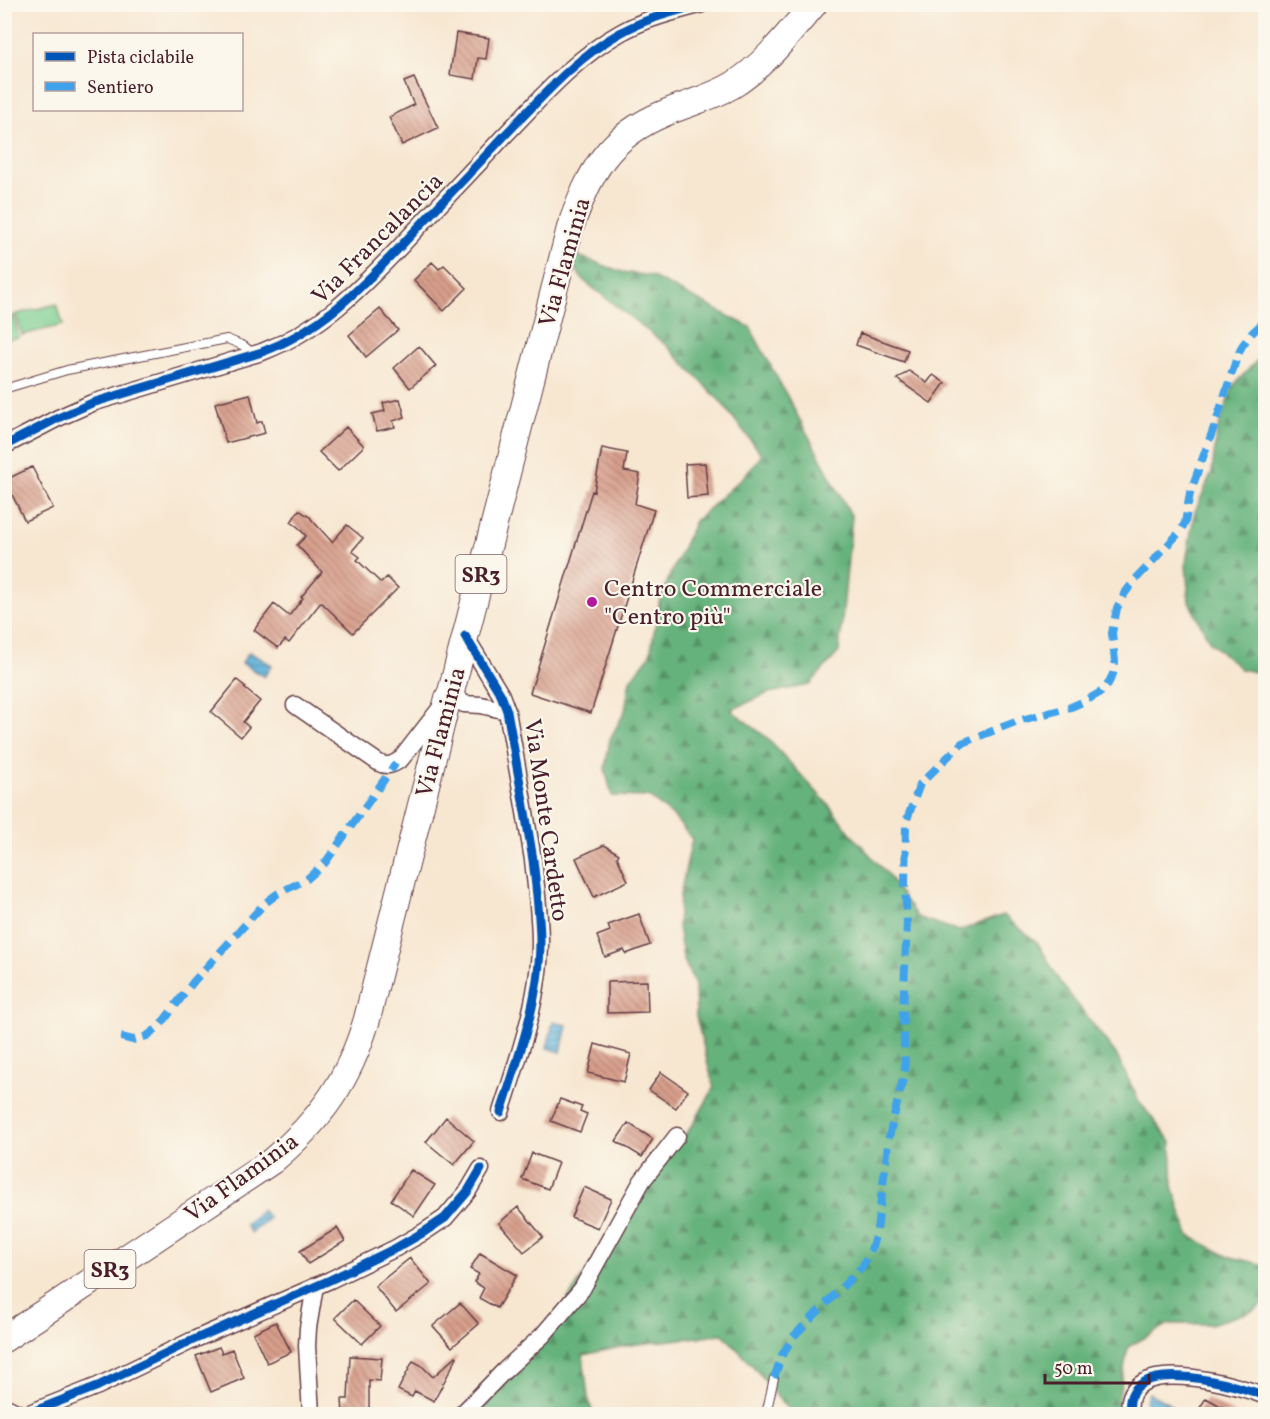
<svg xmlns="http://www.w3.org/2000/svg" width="1270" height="1419" viewBox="0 0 1270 1419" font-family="Vollkorn,serif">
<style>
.green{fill:#7ccf91;stroke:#63775e;stroke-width:1.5}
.forest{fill:url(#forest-firs);stroke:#586853;stroke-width:1.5}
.water{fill:url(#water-rules);stroke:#546882;stroke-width:1.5}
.building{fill:url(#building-back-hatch)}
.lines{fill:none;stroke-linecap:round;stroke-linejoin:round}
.lane-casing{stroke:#643d44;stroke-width:10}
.street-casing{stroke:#643d44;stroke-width:19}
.primary-casing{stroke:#643d44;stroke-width:28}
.lane{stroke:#fff;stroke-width:8}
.street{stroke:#fff;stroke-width:16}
.primary{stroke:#fff;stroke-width:26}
.quiet{stroke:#40a2eb;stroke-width:8;stroke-dasharray:15 8;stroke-linecap:butt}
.cycleway-casing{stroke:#fbf7ec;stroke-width:13}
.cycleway{stroke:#0057b8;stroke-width:9}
.poi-dot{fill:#b5179e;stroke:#fbf7ec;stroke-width:2}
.labels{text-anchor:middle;stroke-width:4.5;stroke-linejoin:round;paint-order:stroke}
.shield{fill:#fbf7ec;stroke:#7f6065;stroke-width:1.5}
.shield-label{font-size:22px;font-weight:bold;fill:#4a1f2b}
.street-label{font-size:24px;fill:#4a1f2b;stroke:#fbf7ec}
.poi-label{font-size:24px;fill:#4a1f2b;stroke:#fbf7ec;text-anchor:start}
</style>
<defs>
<pattern id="forest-firs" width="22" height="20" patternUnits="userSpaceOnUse" patternTransform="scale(1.5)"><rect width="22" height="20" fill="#65b27b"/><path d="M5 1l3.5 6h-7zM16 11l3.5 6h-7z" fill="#559065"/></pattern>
<pattern id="water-rules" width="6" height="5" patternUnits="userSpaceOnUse" patternTransform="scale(1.5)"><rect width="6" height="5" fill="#5eb1d9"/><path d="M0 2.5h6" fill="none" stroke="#508fb0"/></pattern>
<pattern id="building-back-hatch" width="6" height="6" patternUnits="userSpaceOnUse" patternTransform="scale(1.5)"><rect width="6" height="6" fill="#d89f8c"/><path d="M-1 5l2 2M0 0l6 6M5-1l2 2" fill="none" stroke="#b18173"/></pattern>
</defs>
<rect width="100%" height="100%" fill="#fbf7ec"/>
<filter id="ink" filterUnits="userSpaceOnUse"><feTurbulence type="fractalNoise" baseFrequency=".0167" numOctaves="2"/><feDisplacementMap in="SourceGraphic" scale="12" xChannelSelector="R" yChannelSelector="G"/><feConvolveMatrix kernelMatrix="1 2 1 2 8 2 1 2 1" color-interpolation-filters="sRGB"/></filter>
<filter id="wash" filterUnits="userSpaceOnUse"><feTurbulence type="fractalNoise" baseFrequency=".008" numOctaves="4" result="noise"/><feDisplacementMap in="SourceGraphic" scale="24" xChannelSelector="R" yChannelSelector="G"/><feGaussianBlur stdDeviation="1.35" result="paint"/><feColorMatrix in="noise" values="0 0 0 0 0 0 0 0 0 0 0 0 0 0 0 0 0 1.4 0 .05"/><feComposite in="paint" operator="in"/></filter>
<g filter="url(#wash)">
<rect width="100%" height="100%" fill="#f7e7d1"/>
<!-- green -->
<path class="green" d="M 57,304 L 63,325 L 22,335 L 16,314 Z
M 14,315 L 19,337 L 5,340 L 5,318 Z"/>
<!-- forest -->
<path class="forest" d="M 562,250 L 622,272 L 651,276 L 750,327 L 852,517 L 839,652 L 809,685 L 769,693 L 731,710 L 766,737 L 826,802 L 853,836 L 888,875 L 917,917 L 959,931 L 1003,915 L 1038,943 L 1060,982 L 1116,1054 L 1139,1101 L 1171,1142 L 1173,1186 L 1188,1235 L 1227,1256 L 1265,1265 L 1265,1302 L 1252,1311 L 1211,1324 L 1169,1324 L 1128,1347 L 1119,1396 L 1118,1414 L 794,1414 L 782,1403 L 753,1366 L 723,1334 L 630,1345 L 583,1355 L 588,1397 L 593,1414 L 467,1414 L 533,1351 L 650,1176 L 692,1126 L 714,1088 L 696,1017 L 695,985 L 683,958 L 678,926 L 680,895 L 692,839 L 674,817 L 649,797 L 612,796 L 605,769 L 610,739 L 625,711 L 630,680 L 650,655 L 660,598 L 695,521 L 743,477 L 762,455 L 721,402 L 696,376 L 667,346 L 583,280 Z
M 1265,352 L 1265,674 L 1241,669 L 1210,642 L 1189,602 L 1186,563 L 1194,514 L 1212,472 L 1217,431 L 1233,386 Z"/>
<!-- water -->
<path class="water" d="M 249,652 L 272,665 L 264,677 L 242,663 Z
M 553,1022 L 567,1025 L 561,1052 L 547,1048 Z
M 262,1210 L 269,1218 L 251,1233 L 245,1225 Z
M 1149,1393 L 1171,1405 L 1166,1414 L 1152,1414 L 1145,1401 Z"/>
<g id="blocks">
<!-- building -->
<path class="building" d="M 456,33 L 489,38 L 486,59 L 478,58 L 475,79 L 450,75 Z
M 414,78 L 438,128 L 402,145 L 389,117 L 414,105 L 404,82 Z
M 432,262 L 439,269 L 444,265 L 467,288 L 444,311 L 414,280 Z
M 380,309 L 398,330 L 366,357 L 349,335 Z
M 860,333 L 908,350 L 904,362 L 856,345 Z
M 419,346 L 436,366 L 410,388 L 394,368 Z
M 909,371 L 927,383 L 933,375 L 945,383 L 931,403 L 897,379 Z
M 250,394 L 257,423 L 262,421 L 265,433 L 226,443 L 215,403 Z
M 400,399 L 405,417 L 393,421 L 395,427 L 377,431 L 372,414 L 385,411 L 383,403 Z
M 346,427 L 364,446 L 338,471 L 319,452 Z
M 602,448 L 627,453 L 624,471 L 640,474 L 635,504 L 654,510 L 591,713 L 530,693 L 592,491 L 594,492 Z
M 705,463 L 708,496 L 687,498 L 685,464 Z
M 32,467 L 53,508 L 25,521 L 5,480 Z
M 299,510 L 311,518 L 311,519 L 332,542 L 347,525 L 363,538 L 352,551 L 360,557 L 357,560 L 381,583 L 387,577 L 398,588 L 353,633 L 321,602 L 289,643 L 285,640 L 278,648 L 254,630 L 274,604 L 289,616 L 303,598 L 301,597 L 322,572 L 297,545 L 306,536 L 298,527 L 291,522 Z
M 237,680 L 246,687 L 244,688 L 260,701 L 243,722 L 249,727 L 241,737 L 211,712 Z
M 604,845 L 619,854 L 617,857 L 628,881 L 594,897 L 576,858 Z
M 639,914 L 650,945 L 626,954 L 624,950 L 605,957 L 597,936 L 610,931 L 608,925 Z
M 647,981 L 648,1012 L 607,1013 L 607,982 Z
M 595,1044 L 631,1054 L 624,1082 L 588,1073 Z
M 661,1072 L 688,1091 L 676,1108 L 649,1090 Z
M 560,1099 L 582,1107 L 580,1111 L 587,1114 L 580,1132 L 551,1121 Z
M 446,1117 L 474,1141 L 454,1165 L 426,1142 Z
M 628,1123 L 653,1139 L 642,1157 L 616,1141 Z
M 532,1153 L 558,1163 L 548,1189 L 522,1179 Z
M 411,1170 L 435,1185 L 414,1216 L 391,1200 Z
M 584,1187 L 611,1199 L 598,1228 L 571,1217 Z
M 518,1207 L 543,1237 L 524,1252 L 499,1223 Z
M 337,1228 L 345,1241 L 308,1264 L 300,1251 Z
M 480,1253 L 517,1275 L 497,1308 L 479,1298 L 484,1288 L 474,1282 L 479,1274 L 470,1269 Z
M 410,1258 L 431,1284 L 396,1312 L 375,1286 Z
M 353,1300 L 380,1326 L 362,1344 L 335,1318 Z
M 460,1303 L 479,1324 L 452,1347 L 433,1326 Z
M 276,1322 L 291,1352 L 267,1363 L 253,1333 Z
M 219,1347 L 222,1353 L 232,1349 L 244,1378 L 211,1392 L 196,1356 Z
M 350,1356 L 382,1358 L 380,1381 L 369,1380 L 369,1414 L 343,1414 L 342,1399 L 348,1399 Z
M 456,1356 L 457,1357 L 434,1401 L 415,1391 L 412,1397 L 398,1390 L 413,1361 L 421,1365 L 433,1377 Z
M 1206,1398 L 1235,1414 L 1196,1414 Z"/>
</g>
</g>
<g filter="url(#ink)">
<use href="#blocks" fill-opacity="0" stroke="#643d44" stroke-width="1.5"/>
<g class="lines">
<defs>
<path id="lane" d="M 4,389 L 67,370 L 227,339 L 244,346 L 254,354
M 766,1414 L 774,1378"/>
<path id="street" d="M 4,446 L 58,418 L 92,403 L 262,352 C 320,330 357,292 399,248 C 434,210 470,173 505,135 C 541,98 575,58 620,33 C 646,18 674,12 702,4
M 465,636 L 501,695 L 507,711 C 516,761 525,810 533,860 C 536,887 540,915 540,942 C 540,998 518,1059 501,1112
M 451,692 L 464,704 L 481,705 L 507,711
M 295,705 L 379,763 C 387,767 393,765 401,759 L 442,706
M 4,1406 L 20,1414
M 27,1414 L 98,1386 L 191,1341 L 330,1280 L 396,1248 L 424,1232 L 445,1218 L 468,1191 L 481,1169
M 311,1414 L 307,1346 L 308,1328 L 315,1286
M 462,1414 L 505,1370 L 543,1335 L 582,1289 L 642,1181 L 677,1136
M 1130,1414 C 1121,1350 1235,1385 1266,1396"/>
<path id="primary" d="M 4,1339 L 272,1161 C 321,1120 349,1080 367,1019 L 448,698 L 451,692 L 570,228 C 590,172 607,137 665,113 C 688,103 711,98 733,85 C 765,65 789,33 814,4"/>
</defs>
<!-- lane casing -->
<use href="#lane" class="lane-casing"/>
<!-- street casing -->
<use href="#street" class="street-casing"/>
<!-- primary casing -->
<use href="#primary" class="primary-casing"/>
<!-- lane -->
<use href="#lane" class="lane"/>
<!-- street -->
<use href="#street" class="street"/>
<!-- primary -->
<use href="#primary" class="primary"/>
<!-- quiet -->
<path class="quiet" d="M 121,1037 L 133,1040 L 147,1036 L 159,1027 L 194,981 L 264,904 L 277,894 L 307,879 L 325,863 L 396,763
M 774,1378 L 782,1355 L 794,1336 L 862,1267 L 871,1250 L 877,1230 L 889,1137 L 905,1070 L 903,1012 L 907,922 L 905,886 L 906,822 L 920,784 L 962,743 L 1018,721 L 1071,707 L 1087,700 L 1101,692 L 1108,684 L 1113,674 L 1115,662 L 1112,633 L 1117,608 L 1125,593 L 1134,581 L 1179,533 L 1185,523 L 1190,493 L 1218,416 L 1236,360 L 1242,346 L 1252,333 L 1266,320"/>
<defs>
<path id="cycleway" d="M 4,446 L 58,418 L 92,403 L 262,352 C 320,330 357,292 399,248 C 434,210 470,173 505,135 C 541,98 575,58 620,33 C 646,18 674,12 702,4
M 465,636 L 501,695 L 507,711 C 516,761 525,810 533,860 C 536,887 540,915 540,942 C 540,998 518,1059 501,1112
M 27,1414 L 98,1386 L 191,1341 L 330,1280 L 396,1248 L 424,1232 L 445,1218 L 468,1191 L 481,1169
M 1130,1414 C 1121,1350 1235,1385 1266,1396"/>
</defs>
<!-- cycleway casing -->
<use href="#cycleway" class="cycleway-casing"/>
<!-- cycleway -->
<use href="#cycleway" class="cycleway"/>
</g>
</g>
<!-- markers -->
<circle class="poi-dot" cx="592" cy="602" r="6"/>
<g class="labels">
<!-- shield labels -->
<g class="shield">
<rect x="455.5" y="555" width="51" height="38" rx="4.5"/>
<rect x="84.5" y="1250" width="51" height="38" rx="4.5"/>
</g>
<g class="shield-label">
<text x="481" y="582">SR3</text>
<text x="110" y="1277">SR3</text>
</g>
<!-- street labels -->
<g class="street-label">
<text transform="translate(377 238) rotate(-45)" y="8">Via Francalancia</text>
<text transform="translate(564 262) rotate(-74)" y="8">Via Flaminia</text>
<text transform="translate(440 732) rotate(-75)" y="8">Via Flaminia</text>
<text transform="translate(547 820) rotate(82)" y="8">Via Monte Cardetto</text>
<text transform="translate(241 1177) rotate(-36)" y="8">Via Flaminia</text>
</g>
<!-- poi labels -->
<g class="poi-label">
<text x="604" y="596">Centro Commerciale<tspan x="604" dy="28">"Centro più"</tspan></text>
</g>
</g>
<!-- margin -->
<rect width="1270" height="1419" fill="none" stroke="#fbf7ec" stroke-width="24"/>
<!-- legend -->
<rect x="33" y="33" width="210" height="78" fill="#fbf7ec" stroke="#b4a19f" stroke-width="1.5"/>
<rect x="45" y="52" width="30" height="9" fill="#0057b8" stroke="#b4a19f" stroke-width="1.5"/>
<text x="87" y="63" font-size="18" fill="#4a1f2b">Pista ciclabile</text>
<rect x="45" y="82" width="30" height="9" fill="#40a2eb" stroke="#b4a19f" stroke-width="1.5"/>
<text x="87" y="93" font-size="18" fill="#4a1f2b">Sentiero</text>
<!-- scale -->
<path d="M1045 1374v9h104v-9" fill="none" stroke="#4a1f2b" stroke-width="3"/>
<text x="1054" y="1374" font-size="18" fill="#4a1f2b" stroke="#fbf7ec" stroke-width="4.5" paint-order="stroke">50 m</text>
</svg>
